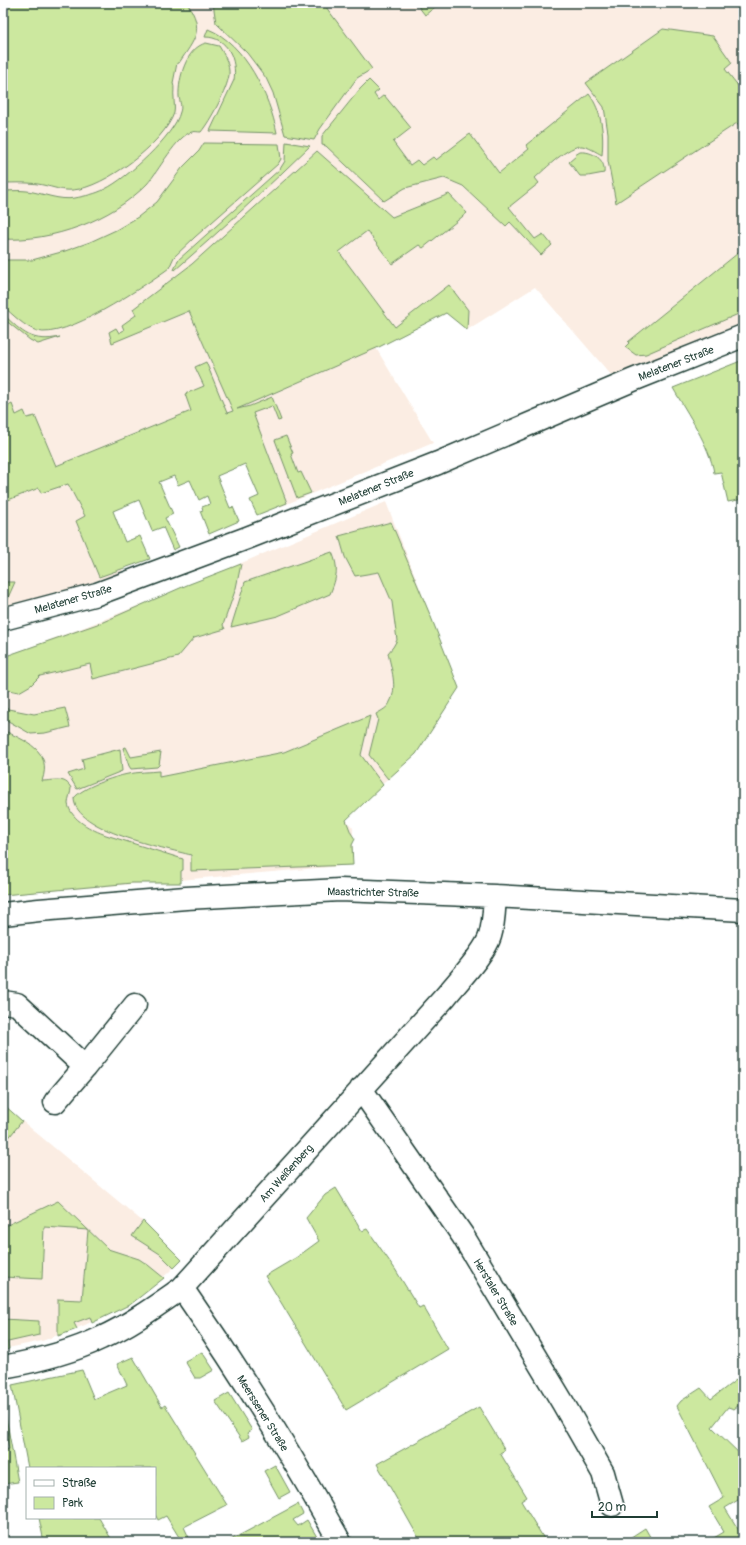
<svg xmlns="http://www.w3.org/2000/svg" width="746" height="1545" viewBox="0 0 746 1545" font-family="Pangolin,sans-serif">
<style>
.built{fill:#fbede3}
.green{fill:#cce89f;stroke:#76926a}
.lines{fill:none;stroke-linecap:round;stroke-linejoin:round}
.minor-casing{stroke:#1f3d34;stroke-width:25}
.minor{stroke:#fff;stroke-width:22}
.labels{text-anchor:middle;stroke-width:3;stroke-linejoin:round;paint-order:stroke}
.street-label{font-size:11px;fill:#1f3d34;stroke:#fff}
</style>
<rect width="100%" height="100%" fill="#fff"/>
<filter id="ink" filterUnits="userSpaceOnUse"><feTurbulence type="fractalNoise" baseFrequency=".025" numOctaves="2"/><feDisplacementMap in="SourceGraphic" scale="8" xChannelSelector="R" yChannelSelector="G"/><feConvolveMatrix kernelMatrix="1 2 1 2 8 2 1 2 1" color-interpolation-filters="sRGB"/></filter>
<g filter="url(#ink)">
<!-- built -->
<path class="built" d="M 3,3 L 743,3 L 743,323 L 612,376 L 535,287 L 467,330 L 446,313 L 376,348 L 433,443 L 282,506 L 234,410 L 78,470 L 123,571 L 64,593 L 3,607 Z
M 386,502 L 459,688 L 416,754 L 344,817 L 353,828 L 353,865 L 3,895 L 3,657 L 82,628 L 180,589 Z
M 3,1105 L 142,1221 L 182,1260 L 157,1283 L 124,1306 L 85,1325 L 42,1341 L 3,1349 Z"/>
<!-- green -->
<path class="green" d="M 3,3 L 187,3 C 205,30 195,39 179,63 L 177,63 L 173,83 C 175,88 173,92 174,98 C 174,103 175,108 174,113 C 164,143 104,188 73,190 C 62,191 53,187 43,185 C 30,182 16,183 3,183 Z
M 213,3 L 323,3 L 372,69 L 357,78 L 320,129 L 314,140 L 285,135 L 273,93 L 266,78 L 247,53 L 216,23 Z
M 422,3 L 440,3 L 425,15 L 418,6 Z
M 208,29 C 245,43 270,97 277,133 L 210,131 L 234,80 C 237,60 228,37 205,37 Z
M 663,29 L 713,36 L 732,63 L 725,69 L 743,92 L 743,130 L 737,123 L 616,203 L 608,161 L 608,133 L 604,107 L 586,83 Z
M 206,43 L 219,46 C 224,54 230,65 229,75 C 227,90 210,121 201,132 C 198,132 194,131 192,132 C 177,135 158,172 147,184 C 112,220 52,242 3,239 L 3,191 C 11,191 19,190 27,191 C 43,193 59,201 75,198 C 85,196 96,194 105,189 C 126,179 175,135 180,112 C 182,107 180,102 179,97 C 178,79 186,48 206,43 Z
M 369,80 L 379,90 L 374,94 L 378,100 L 384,95 L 411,128 L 393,142 L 410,165 L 417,160 L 422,165 L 433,157 L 436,160 L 470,134 L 499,173 L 529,149 L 526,145 L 589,94 C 602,111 604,134 602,155 C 596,152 589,147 582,146 C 569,145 545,169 535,178 L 539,183 L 509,207 L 535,239 L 543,234 L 552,245 L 541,255 L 510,222 L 506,226 L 463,186 L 444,178 L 405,188 L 384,201 L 326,146 L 322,145 L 322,136 L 360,89 Z
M 286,142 L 310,146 C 266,189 221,230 175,270 L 174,270 L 178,260 L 280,169 L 285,161 Z
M 204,143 L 279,144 L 281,159 L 278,164 L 195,237 L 174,257 L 169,268 L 165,271 C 142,287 65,340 37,331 C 25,327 13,315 3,306 L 3,260 L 32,260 L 65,251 L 90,242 L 116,230 L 138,217 L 157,202 L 182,168 L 199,151 Z
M 317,151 L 392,217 L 449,194 L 467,213 L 423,248 L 419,245 L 392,264 L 367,231 L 339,252 L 395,327 L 449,285 L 468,310 L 467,330 L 446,313 L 379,347 L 237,409 L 250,406 L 272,397 L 281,420 L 278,421 L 272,406 L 253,413 L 287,503 L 257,515 L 250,500 L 259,496 L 245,464 L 217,476 L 230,508 L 233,507 L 239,521 L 209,534 L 200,511 L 203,510 L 202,507 L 210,504 L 207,496 L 199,500 L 190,480 L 178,485 L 174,476 L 159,482 L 173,514 L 165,518 L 179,547 L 173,550 L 163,527 L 152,531 L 139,500 L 113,511 L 125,542 L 140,536 L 150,559 L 99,577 L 76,521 L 85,516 L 68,484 L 41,493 L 39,488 L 3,502 L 3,403 L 7,402 L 8,406 L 12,404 L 16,415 L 24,411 L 27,418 L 35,416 L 56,466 L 191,411 L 185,394 L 204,386 L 195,367 L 206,362 L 227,413 L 233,411 L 189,311 L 112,343 L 109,332 L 116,328 L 119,333 L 124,330 L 122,325 L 136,315 L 133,309 L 192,264 Z
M 580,152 C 592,151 606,159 604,173 L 588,176 L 580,176 L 569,162 L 576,156 L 575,155 Z
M 743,249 L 743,312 L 646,354 L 636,355 L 625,347 L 629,343 L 628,342 Z
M 3,314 C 23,333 32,343 60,337 L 38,344 L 30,340 L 5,320 L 3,319 Z
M 743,360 L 743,499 L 728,502 L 721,472 L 714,473 C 710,446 687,413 673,388 Z
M 286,436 L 293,453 L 291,454 L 298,473 L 301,472 L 311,493 L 297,498 L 275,440 Z
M 391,522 L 431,617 L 459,688 L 416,754 L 388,779 L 369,755 L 378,719 L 376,714 C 381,711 388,708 390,702 C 398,688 391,668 388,653 L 393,647 L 397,640 L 392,602 L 379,572 L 355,576 L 345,557 L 339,536 Z
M 332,552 C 339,568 337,577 330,594 L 278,616 L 231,627 L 245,582 Z
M 241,564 L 236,588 L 223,625 L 225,629 L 194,638 L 178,657 L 93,679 L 90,664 L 40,676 L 31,685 L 19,692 L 3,689 L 3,657 L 103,622 L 187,585 Z
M 3,582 L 15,582 L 6,602 L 3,602 Z
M 3,708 L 34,714 L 65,708 L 70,727 L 45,733 L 31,734 L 3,718 Z
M 370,716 L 361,755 L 383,785 L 346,820 L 351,833 L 355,839 L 352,845 L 353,865 L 191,871 L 191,855 C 165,848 74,831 74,798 C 83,787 113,777 128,774 C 138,772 149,772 159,771 L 159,777 L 284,752 Z
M 3,730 C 25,741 53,750 42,781 C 53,781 65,776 71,788 C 71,793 68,798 68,804 C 71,820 92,830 106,835 L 183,859 L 183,870 L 181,871 L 181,883 L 132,883 L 3,895 Z
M 126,747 L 131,757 L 161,752 L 159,765 L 157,767 L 131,769 L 129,766 L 123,748 Z
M 120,749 L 122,771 L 77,789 L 68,774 L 84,769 L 82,759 Z
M 3,1104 L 22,1121 L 3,1145 Z
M 336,1188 L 362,1231 L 367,1229 L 395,1269 L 419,1308 L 423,1306 L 448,1349 L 346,1410 L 265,1276 L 297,1257 L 319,1241 L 306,1218 L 325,1195 Z
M 58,1201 L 108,1249 L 139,1259 L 148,1265 L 164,1278 L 131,1304 L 92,1323 L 90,1317 L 74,1323 L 77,1329 L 58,1336 L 58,1299 L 82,1300 L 88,1230 L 44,1227 L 42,1279 L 3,1277 L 3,1227 Z
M 143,1221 L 182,1260 L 174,1268 L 160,1254 L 132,1236 Z
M 3,1319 L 39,1321 L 39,1335 L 8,1342 L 9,1349 L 3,1351 Z
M 202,1352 L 214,1370 L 200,1378 L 195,1378 L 185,1361 Z
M 133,1357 L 162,1407 L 165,1405 L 227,1505 L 184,1527 L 191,1542 L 182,1542 L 166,1516 L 158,1520 L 155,1514 L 155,1468 L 28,1468 L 12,1385 L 82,1370 L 94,1399 L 127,1385 L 117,1364 Z
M 736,1380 L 743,1389 L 743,1402 L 734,1409 L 728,1407 L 712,1427 L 743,1457 L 743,1497 L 725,1508 L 743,1537 L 743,1542 L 707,1542 L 724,1532 L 709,1507 L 724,1498 L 677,1406 L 681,1401 L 701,1388 L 711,1399 Z
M 229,1393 L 252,1430 L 247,1433 L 249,1437 L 242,1441 L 215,1401 Z
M 3,1401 L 18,1482 L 3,1484 L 3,1450 L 9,1449 L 3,1418 Z
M 479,1407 L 505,1450 L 500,1453 L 527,1497 L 521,1501 L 546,1542 L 421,1542 L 377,1464 Z
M 275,1465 L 290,1492 L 279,1498 L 264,1471 Z
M 298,1504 L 303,1514 L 293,1520 L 298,1526 L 307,1520 L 320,1542 L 227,1542 Z
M 39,1518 L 99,1518 L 113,1542 L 44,1542 Z
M 645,1528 L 653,1542 L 620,1542 L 625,1541 Z"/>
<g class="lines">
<defs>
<path id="minor" d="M 3,619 L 97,594 L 247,538 L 438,463 L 633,380 L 743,336
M 3,914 L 39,910 L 186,898 L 340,890 L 495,896 L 743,910
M 3,1002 L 17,1004 L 85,1067 L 135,1005
M 361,1089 L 463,1236 L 563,1403 L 603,1473 L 612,1505
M 55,1102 L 85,1067
M 182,1288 C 239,1370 292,1455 340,1542
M 3,1367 C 36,1361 70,1353 101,1338 C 130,1325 156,1306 182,1288 L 446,996 C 457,982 485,953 490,936 C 494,923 494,909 495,896"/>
</defs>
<!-- minor casing -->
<use href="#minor" class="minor-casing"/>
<!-- minor -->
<use href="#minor" class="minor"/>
</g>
</g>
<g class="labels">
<!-- street labels -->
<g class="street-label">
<text transform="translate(676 363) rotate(-21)" y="4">Melatener Straße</text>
<text transform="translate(376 487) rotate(-22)" y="4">Melatener Straße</text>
<text transform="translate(73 599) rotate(-16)" y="4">Melatener Straße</text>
<text transform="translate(373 892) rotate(1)" y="4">Maastrichter Straße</text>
<text transform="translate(286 1173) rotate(-48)" y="4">Am Weißenberg</text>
<text transform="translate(496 1292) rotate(59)" y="4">Herstaler Straße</text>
<text transform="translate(263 1413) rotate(58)" y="4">Meerssener Straße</text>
</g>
</g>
<!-- margin -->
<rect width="746" height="1545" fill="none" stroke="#fff" stroke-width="16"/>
<rect x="8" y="8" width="730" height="1529" fill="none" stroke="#1f3d34" stroke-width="1.5" filter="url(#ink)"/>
<!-- legend -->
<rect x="26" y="1467" width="130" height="52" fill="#ffffff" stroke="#a5b1ae"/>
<rect x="34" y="1480" width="20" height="6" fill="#ffffff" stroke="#a5b1ae"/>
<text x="62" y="1487" font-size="12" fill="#1f3d34">Straße</text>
<rect x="34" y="1497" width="20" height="12" fill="#cce89f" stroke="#a5b1ae"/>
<text x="62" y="1507" font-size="12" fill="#1f3d34">Park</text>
<!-- scale -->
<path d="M592 1511v6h65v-6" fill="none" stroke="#1f3d34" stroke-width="2"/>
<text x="598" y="1511" font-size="12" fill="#1f3d34" stroke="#ffffff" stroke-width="3" paint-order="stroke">20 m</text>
</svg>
